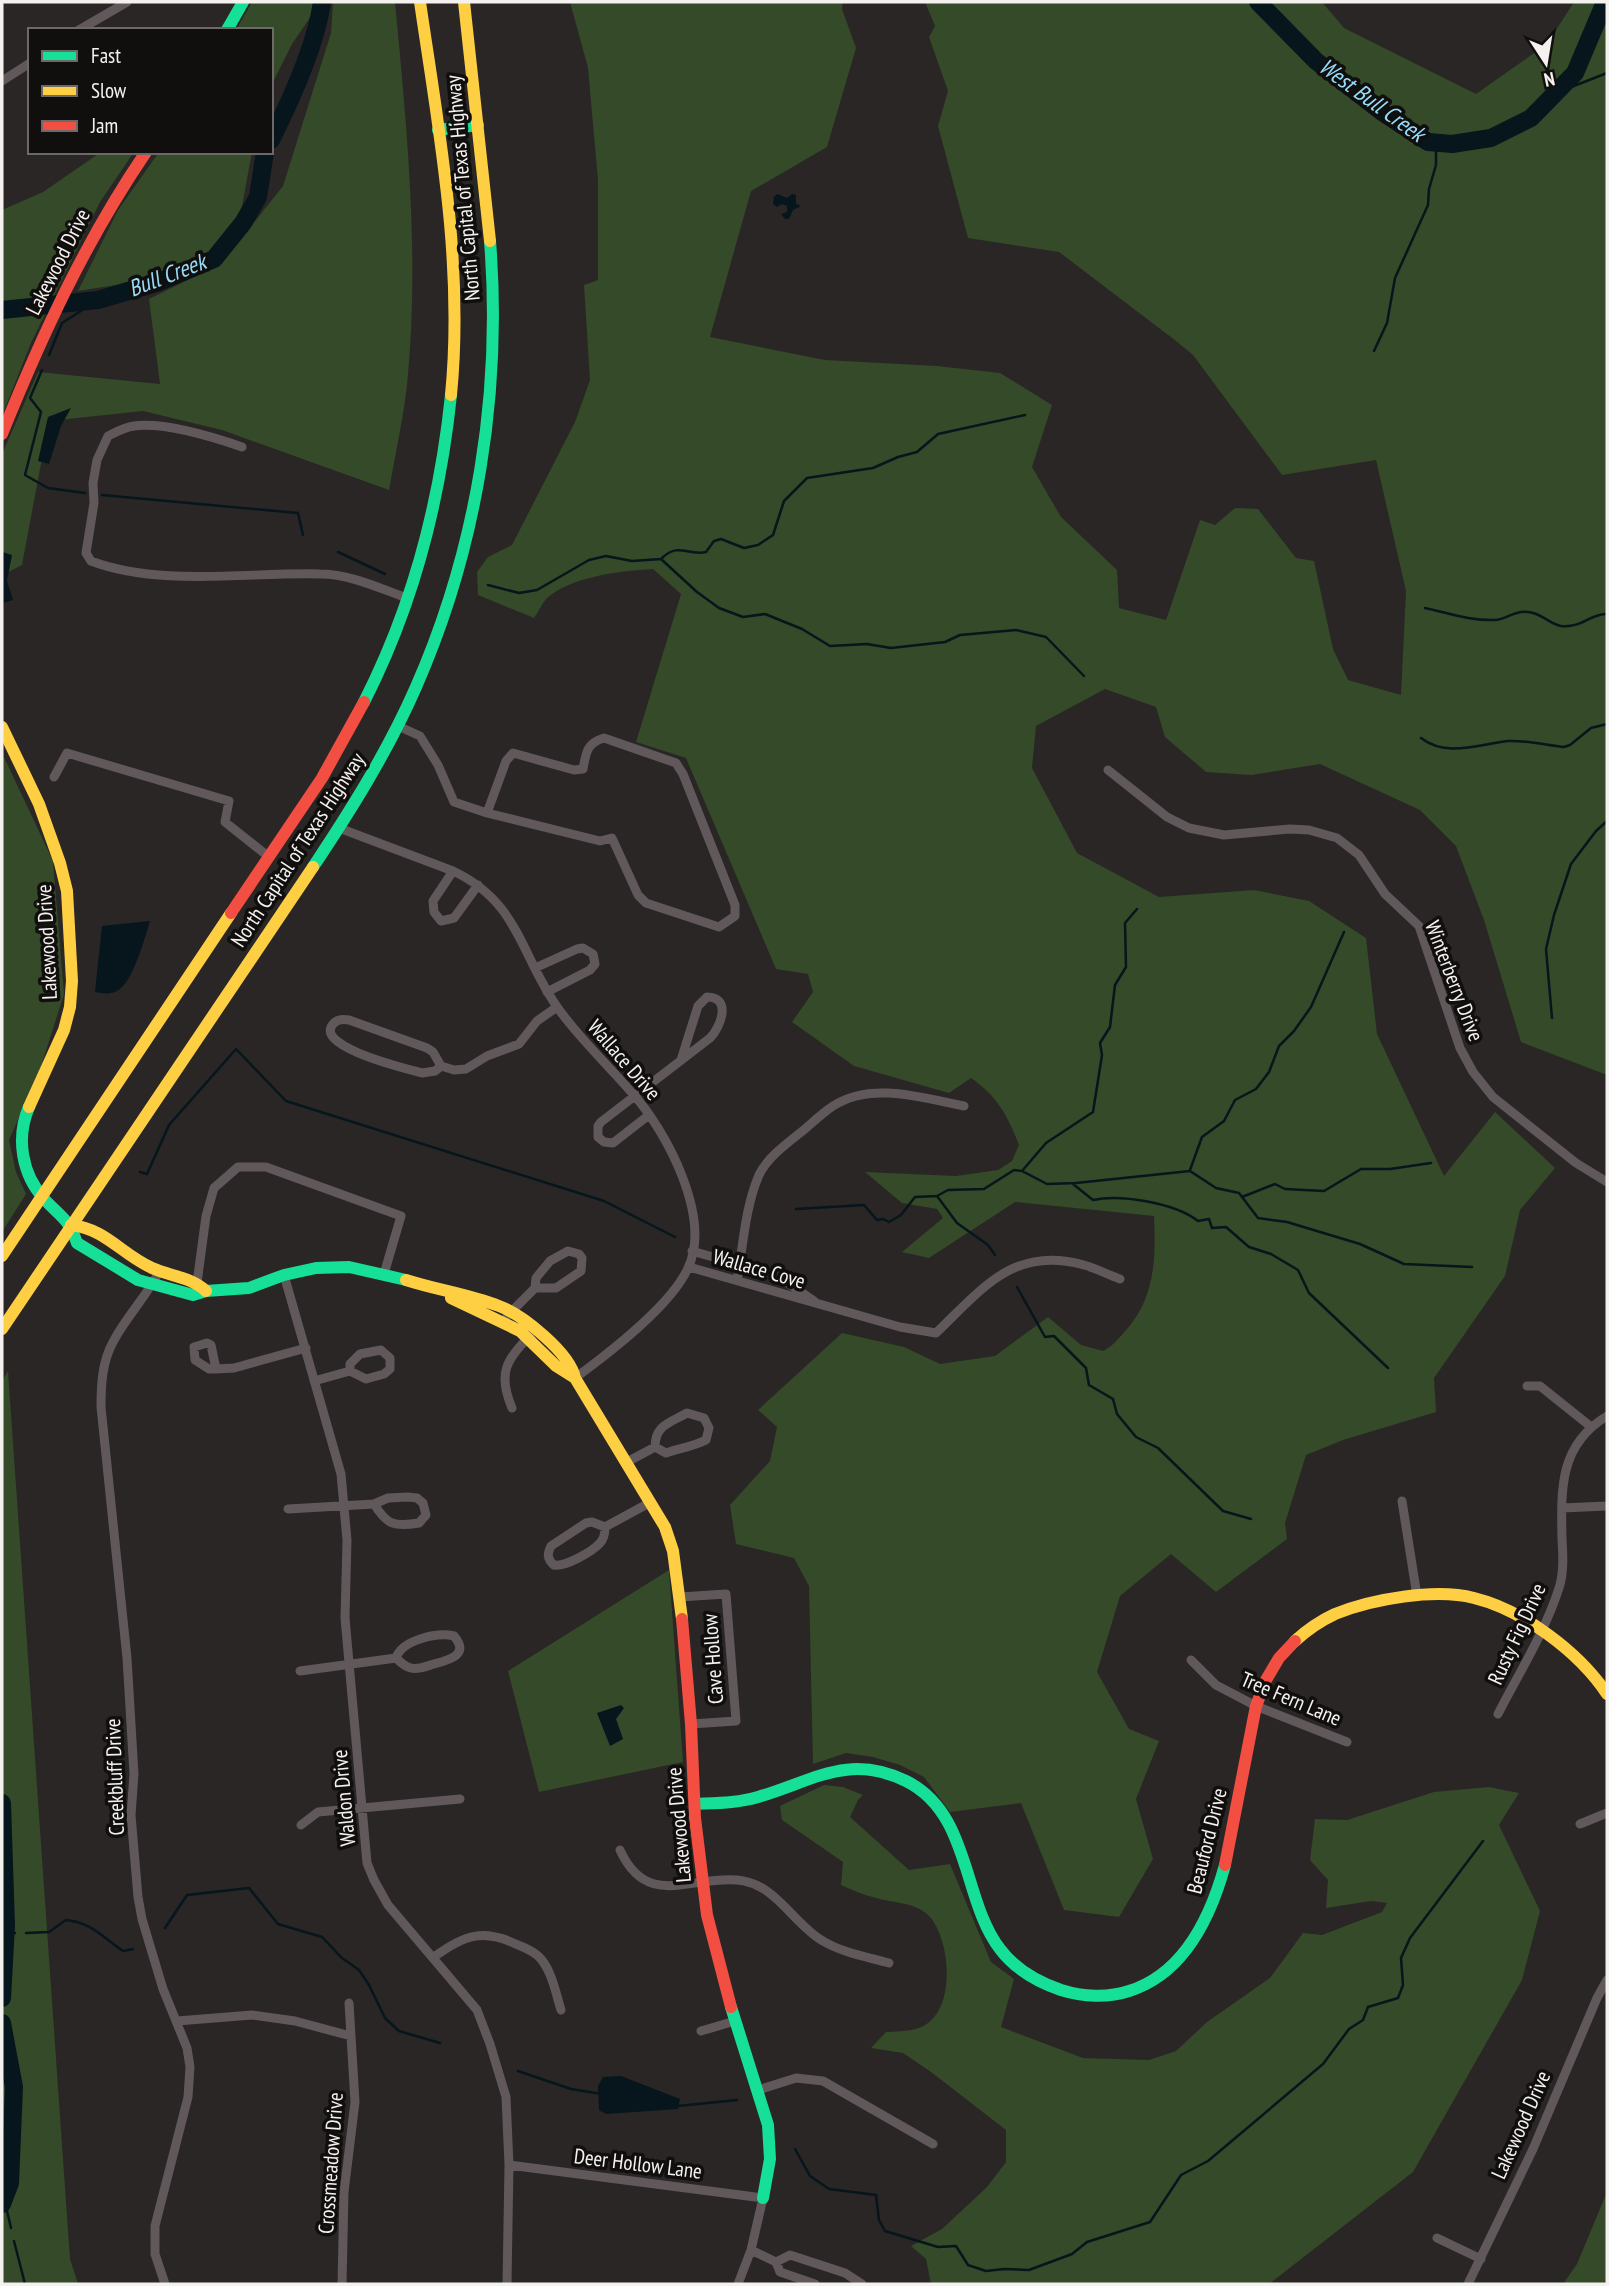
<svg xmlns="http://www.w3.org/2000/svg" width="1609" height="2286" viewBox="0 0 1609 2286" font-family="'PT Sans Narrow',sans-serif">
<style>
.green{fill:#344a28}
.water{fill:#06161c}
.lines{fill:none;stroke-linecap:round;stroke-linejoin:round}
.stream{stroke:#06161c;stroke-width:2.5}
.river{stroke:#06161c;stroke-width:18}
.street{stroke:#60585a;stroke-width:9}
.fast{stroke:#16e098;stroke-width:12}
.slow{stroke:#ffcf43;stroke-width:12}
.jam{stroke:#f24e42;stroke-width:12}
.labels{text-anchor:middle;stroke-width:7;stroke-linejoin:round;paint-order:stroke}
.street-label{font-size:21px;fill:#f5f1ef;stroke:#110f0e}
.water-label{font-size:23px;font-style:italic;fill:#96ddfc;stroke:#110f0e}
</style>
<rect width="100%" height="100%" fill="#292625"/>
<!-- green -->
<path class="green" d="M 252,2 L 318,2 L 318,6 L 292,44 L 271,86 L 271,30 L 236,30 Z
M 333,2 L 395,2 C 407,129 420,258 407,385 C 403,420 395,456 389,490 L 222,430 L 143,411 L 49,421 L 22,565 L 2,575 L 2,454 L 38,372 L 160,384 L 149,299 L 222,263 L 283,186 L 331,33 Z
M 570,2 L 843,2 L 842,9 L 856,48 L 827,147 L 751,191 L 710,337 L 825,360 L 937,366 L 1000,373 L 1052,405 L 1032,467 L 1061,517 L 1117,570 L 1119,608 L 1166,620 L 1200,520 L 1215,525 L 1235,508 L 1258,509 L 1296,558 L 1314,561 L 1333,649 L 1348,680 L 1401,695 L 1406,591 L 1376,460 L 1282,475 L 1193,355 L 1176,341 L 1059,252 L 968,238 L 938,126 L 948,91 L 929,37 L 935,26 L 925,2 L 1322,2 L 1344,28 L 1476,94 L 1547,44 L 1574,2 L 1607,2 L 1607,1075 L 1521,1042 L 1484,920 L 1456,846 L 1420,810 L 1320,764 L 1251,775 L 1206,772 L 1165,737 L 1156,707 L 1105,689 L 1036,726 L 1032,768 L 1077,853 L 1159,897 L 1254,890 L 1309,901 L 1366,938 L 1377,1034 L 1444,1176 L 1495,1112 L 1555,1168 L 1520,1210 L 1505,1276 L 1434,1378 L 1436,1412 L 1343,1440 L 1306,1455 L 1285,1523 L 1287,1539 L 1216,1592 L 1171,1554 L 1120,1596 L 1097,1672 L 1129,1729 L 1159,1741 L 1136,1799 L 1153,1859 L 1119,1917 L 1064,1910 L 1021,1803 L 950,1812 L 924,1777 L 900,1765 L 873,1757 L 846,1753 L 813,1764 L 809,1586 L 794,1558 L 736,1544 L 730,1505 L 770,1461 L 777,1427 L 758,1410 L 842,1333 L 904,1347 L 940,1364 L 995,1356 L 1048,1317 L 1081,1345 L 1103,1351 C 1113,1346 1119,1338 1127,1329 C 1155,1297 1156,1257 1154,1216 L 1015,1202 L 929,1258 L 902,1252 L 943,1218 L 937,1209 L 902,1203 L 865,1172 L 956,1176 L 998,1170 L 1012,1161 L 1019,1145 C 1008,1116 997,1096 971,1078 L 949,1093 L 854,1066 L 792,1022 L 813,992 L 808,974 L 776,969 L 686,758 L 636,742 L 681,594 L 653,569 C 621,571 571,576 546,599 C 542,604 538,612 534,618 L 478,595 L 477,572 L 488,557 L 512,545 L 575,422 L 590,380 L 584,285 L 598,280 L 598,180 L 588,68 Z
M 101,152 L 134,152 L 100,202 L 31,343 L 2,416 L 2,210 L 43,192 Z
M 159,152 L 252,152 L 240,217 L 207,262 L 116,285 L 78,291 L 118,210 Z
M 2,753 L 53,861 L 64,994 L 39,1073 L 9,1140 L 16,1172 L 26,1194 L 2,1232 Z
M 8,1371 L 70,2259 L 78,2284 L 2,2284 L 2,1381 Z
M 669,1570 L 683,1762 L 539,1792 L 508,1671 Z
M 824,1785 L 843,1787 L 863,1795 L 858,1800 L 850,1817 L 909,1870 L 950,1864 L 991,1962 L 1014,1979 L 1001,2027 L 1083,2058 L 1149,2060 L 1176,2051 L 1207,2022 L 1270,1978 L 1303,1933 L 1322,1935 L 1382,1912 L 1387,1903 L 1371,1901 L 1326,1908 L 1328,1880 L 1310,1860 L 1315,1819 L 1347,1820 L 1434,1792 L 1489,1787 L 1519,1793 L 1499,1825 L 1540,1911 L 1522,1980 L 1413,2172 L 1269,2284 L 931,2284 L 926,2259 L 911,2246 L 942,2229 L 987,2187 L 1006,2162 L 1006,2130 L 931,2072 L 903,2053 L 871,2048 L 886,2032 C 900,2031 917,2032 928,2023 C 956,2003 950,1935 927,1914 C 913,1902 893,1903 876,1898 C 864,1895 852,1890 841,1885 L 843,1862 L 782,1820 L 780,1806 Z
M 1607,2192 L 1607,2284 L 1563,2284 L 1577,2264 Z"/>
<!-- water -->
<path class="water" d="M 777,194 L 787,198 L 792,194 L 796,195 L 796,204 L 801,206 L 793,210 L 789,219 L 785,219 L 781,214 L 787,212 L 787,206 L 782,204 L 777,207 L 773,204 L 774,197 Z
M 71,408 L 61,426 L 49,464 L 38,461 L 48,417 Z
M 2,552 L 12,555 L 7,581 L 13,600 L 2,603 Z
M 150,921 C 145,937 133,983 117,991 C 110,995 102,993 95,992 L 102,926 Z
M 621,1705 L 624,1708 L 616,1719 L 623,1739 L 610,1746 L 597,1713 Z
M 621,2076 L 680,2099 L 678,2109 L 606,2114 L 599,2110 L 598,2086 L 603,2077 Z"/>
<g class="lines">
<!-- stream -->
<path class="stream" d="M 1556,93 L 1607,73
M 1374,351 L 1387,323 L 1395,278 L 1428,205 L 1429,189 L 1436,165 L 1436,143
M 49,355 L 62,323 L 98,300
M 42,370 L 30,398 L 41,412 L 25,475 L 48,488 L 85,493
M 102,495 L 298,513 L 303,535
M 338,552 L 385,574
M 662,558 C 679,542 687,556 706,552 L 714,541 L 721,539 L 744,548 L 758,545 L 773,535 L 784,501 L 807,478 L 873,468 L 898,457 L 917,452 L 938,434 L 1025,415
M 488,585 L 519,593 L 537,590 L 589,560 L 606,556 L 632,561 L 661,559 L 697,592 L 719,608 L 743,617 L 765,614 L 802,629 L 830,646 L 867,644 L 891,648 L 945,642 L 960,635 L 1016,630 L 1046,637 L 1084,676
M 1425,608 C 1448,613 1471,621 1495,620 C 1504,620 1512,613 1521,612 C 1540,610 1548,624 1561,626 C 1583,628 1589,614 1607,614
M 1421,738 C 1447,758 1479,744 1508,741 C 1525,740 1546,745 1564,747 L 1570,745 L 1591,728 L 1607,724
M 1552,1018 L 1546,949 L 1554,915 L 1571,864 L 1596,831 L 1607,821
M 1190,1170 L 1202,1137 L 1224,1121 L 1235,1100 L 1256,1089 L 1269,1072 L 1279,1046 L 1294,1031 L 1311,1007 L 1344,932
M 1022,1171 L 1046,1143 L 1093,1112 L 1102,1055 L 1100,1043 L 1110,1027 L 1115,985 L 1126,967 L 1125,923 L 1137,909
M 140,1172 L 147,1174 L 169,1125 L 236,1049 L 286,1101 L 604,1201 L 675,1237
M 1073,1184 L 1093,1200 C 1121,1194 1175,1203 1198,1221 L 1209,1219 L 1212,1228 L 1226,1227 L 1249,1247 L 1271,1254 L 1298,1270 L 1309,1293 L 1388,1368
M 937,1196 L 957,1223 L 988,1245 L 995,1255
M 1242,1197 L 1275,1184 L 1285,1189 L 1324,1191 L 1361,1169 L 1390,1169 L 1431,1163
M 796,1209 L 864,1205 L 877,1220 L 883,1219 L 889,1222 L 901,1215 L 915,1197 L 937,1196 L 948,1190 L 984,1189 L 1014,1170 L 1022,1171 L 1047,1184 L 1076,1183 L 1190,1171 L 1216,1188 L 1239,1193 L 1258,1218 L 1287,1222 L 1360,1244 L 1404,1264 L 1472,1267
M 1017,1287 L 1045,1337 L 1054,1336 L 1086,1368 L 1089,1385 L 1113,1399 L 1117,1414 L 1136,1437 L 1158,1448 L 1223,1511 L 1251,1519
M 165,1928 L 187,1895 L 249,1888 L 278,1924 L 322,1937 L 342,1958 L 359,1970 L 369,1985 L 385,2018 L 399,2031 L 440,2043
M 5,1933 L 15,1933
M 26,1933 L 49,1932 L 66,1920 C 93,1923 102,1937 123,1951 L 133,1949
M 518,2071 L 571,2089 L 602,2094
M 678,2106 L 737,2100
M 795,2149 L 810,2176 L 829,2189 L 876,2195 L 879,2220 L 885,2231 L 938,2247 L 956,2246 L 968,2265 L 986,2271 L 1004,2269 L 1029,2270 L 1072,2254 L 1087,2242 L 1150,2222 L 1181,2175 L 1208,2161 L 1323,2064 L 1349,2029 L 1363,2020 L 1368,2007 L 1398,1998 L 1403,1985 L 1401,1958 L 1410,1938 L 1483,1841
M 4,2198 L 11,2228
M 14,2241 L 25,2284"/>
<!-- river -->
<path class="river" d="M 1258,2 L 1316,61 L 1382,112 L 1428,142 L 1452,144 L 1491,138 L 1531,118 L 1575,73 L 1605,2
M 271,140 C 291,100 316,45 322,2
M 2,310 L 98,300 L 159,282 L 214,259 L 243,223 L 258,197 L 265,152
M 2,1803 L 6,1926 L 2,1998
M 2,2023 L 14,2087 L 10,2183 L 2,2204"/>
<!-- street -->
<path class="street" d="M 79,30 L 127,2
M 2,81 L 30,63
M 242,447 C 213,437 165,422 134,426 C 125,427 116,432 108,436 L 97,460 L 93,483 L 94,503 L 86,553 L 91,561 C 159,587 248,572 320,574 C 350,574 379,588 407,598
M 398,726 L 420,736 L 438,765 L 454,802 L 487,813 L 600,841 L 612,838 L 638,895 L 646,903 L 719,927 L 735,916 L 735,905 L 683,774 L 676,763 L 604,738 C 587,743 586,752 583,769 L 574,770 L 513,753 L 506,761 L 487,813
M 1108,770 L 1167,817 L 1189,828 L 1224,835 L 1290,829 L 1309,830 L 1337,838 L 1359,855 L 1385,894 L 1419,926 L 1460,1048 L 1473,1072 L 1493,1097 L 1576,1163 L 1607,1182
M 54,777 L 67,753 L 229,801 L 225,822 L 269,857
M 339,828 L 453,871 C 521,903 520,957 560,1011 C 582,1041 609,1066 633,1094 C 667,1132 712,1218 688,1268 C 671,1306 609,1353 575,1378
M 453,871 L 433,901 L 434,912 L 441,921 L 454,918 L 478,885
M 535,968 L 577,949 L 583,948 L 593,954 L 595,964 L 590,970 L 547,992
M 441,1066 L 435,1071 L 422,1073 C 408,1069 310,1046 334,1023 C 338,1019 344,1019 349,1020 L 427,1048 L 433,1052 L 441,1066 L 454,1070 L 466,1069 L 487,1056 L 519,1044 L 537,1021 L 557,1007
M 649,1115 L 613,1143 L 604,1142 L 598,1137 L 598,1126 L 601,1122 L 710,1038 C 721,1027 732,997 707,997 L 698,1006 L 681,1060
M 692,1251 L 776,1275 L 814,1301
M 689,1267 L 900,1327 L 936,1333 C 982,1289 1014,1245 1084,1265 C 1096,1268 1108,1275 1120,1279
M 159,1272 C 146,1297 126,1317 113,1342 C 102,1362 101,1385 101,1407 L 127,1658 L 134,1774 L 131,1815 L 138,1897 L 142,1919 L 163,1989 L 187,2048 L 190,2067 L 188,2097 L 155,2226 L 155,2254 L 165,2284
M 284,1275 L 341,1474 L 347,1540 L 345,1618 L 367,1863 L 374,1880 L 388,1905 L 477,2010 L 490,2044 L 506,2097 L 509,2165 L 507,2284
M 737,1280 C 743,1247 745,1207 759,1175 C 767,1158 785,1145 800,1133 C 811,1124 821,1114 833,1106 C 871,1081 923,1098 964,1106
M 197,1283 L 206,1216 L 214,1188 L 238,1167 L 266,1167 L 401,1216 L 384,1274
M 507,1316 L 535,1288 L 536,1278 L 550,1261 L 568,1251 L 579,1254 L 582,1258 L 581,1271 L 556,1288 L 535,1288
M 216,1369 L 209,1369 L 195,1360 L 194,1347 L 207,1343 L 211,1345 L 216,1369 L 234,1368 L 306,1348
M 314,1381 L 350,1371 L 366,1379 L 384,1374 L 390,1369 L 390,1358 L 381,1350 L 360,1354 L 350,1364 L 350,1371
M 1527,1386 L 1540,1386 L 1590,1426
M 512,1408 C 498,1375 505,1360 530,1336
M 687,1413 L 704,1418 L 709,1428 L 706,1440 C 692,1447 680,1448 666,1453 L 655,1447 C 655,1425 670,1423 687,1413 Z
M 627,1462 L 655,1447
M 1402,1501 L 1417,1596
M 1562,1508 L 1607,1506
M 288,1509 L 374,1504 L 388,1498 L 408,1497 L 417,1498 L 423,1503 L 426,1515 L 419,1523 C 394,1527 387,1525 374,1504
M 605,1527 C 605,1533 604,1539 600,1543 C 592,1552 565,1567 554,1565 C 547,1559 547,1554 551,1546 L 586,1523 L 592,1522 L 605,1527 L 651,1502
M 680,1597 L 726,1594 L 736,1721 L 691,1724
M 1191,1660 L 1216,1685 L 1256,1706 L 1347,1742
M 300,1671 L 396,1658 C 400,1662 405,1667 411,1668 C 418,1670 427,1666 434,1664 C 449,1660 470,1655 454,1636 C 437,1632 402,1640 396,1658
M 1498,1714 C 1519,1673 1545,1632 1559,1588 C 1564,1573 1563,1555 1562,1539 C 1561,1489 1559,1445 1607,1416
M 1580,1824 L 1607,1813
M 301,1825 L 318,1812 L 460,1799
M 620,1850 C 647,1909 689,1876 737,1880 C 776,1883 793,1924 823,1941 C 843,1953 868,1957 889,1963
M 434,1957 C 464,1935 483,1928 518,1945 C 526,1948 536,1953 541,1959 C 552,1972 556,1994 561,2010
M 177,2021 L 252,2015 L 295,2021 L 351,2036
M 701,2031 L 735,2021
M 758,2090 L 796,2078 L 823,2081 L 933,2144
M 509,2165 L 763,2198 L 751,2250 L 738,2284
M 1437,2238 L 1481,2259
M 751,2250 L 776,2262 L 780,2272 L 815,2284
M 776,2262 L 790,2255 L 845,2273 L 862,2284
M 342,2284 L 344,2192 L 355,2102 L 349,2003
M 1468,2284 L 1533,2149 L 1597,1998 L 1607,1980"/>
<!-- fast -->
<path class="fast" d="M 227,30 L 243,2
M 438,130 L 478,125
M 364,702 C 413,606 440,501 451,395
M 313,867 C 351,810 388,751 416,687 C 477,548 502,393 490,241
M 29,1107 C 16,1137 21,1174 45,1200 C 61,1217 69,1219 77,1243 L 138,1280 L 193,1295 L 206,1291 L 249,1288 L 284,1275 L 316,1268 L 349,1267 L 406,1280
M 695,1804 C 716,1803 738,1803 758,1797 C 813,1781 848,1753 906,1781 C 971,1813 962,1900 1000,1949 C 1015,1969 1038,1982 1061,1990 C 1083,1997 1108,1998 1129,1991 C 1184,1974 1211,1916 1225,1865
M 731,2007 L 768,2125 L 770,2159 L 763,2198"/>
<!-- slow -->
<path class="slow" d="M 420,2 C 439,132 464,263 451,395
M 464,2 L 490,241
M 2,727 L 39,804 L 60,863 L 67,891 L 72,981 L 70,1007 L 64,1030 L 29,1107
M 71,1225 C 106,1229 121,1254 152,1268 C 170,1276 191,1277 206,1291
M 2,1256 L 231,913
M 406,1280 C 437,1290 468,1294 499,1306 C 523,1315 570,1353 575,1378 L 665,1527 L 673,1551 L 682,1619
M 451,1298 L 520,1331 L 556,1366 L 575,1378
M 2,1329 L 313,867
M 1295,1641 C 1307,1630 1320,1621 1335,1614 C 1372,1599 1435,1588 1474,1598 C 1523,1610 1579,1652 1607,1694"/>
<!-- jam -->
<path class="jam" d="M 2,434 C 42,335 86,240 146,152
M 231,913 L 322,778 L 364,702
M 682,1619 L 691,1724 L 695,1818 L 707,1915 L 731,2007
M 1225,1865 L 1256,1706 L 1266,1680 L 1279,1658 L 1295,1641"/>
</g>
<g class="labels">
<!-- street labels -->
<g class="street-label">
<text transform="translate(463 188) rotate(-95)" y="7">North Capital of Texas Highway</text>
<text transform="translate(58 262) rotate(-63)" y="7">Lakewood Drive</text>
<text transform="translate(298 850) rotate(-57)" y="7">North Capital of Texas Highway</text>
<text transform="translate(47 942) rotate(-93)" y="7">Lakewood Drive</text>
<text transform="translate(1454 981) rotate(69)" y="7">Winterberry Drive</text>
<text transform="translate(624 1060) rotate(49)" y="7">Wallace Drive</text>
<text transform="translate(759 1269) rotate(16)" y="7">Wallace Cove</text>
<text transform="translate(1517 1634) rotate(-65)" y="7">Rusty Fig Drive</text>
<text transform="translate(713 1659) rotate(-94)" y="7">Cave Hollow</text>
<text transform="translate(1291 1699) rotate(23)" y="7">Tree Fern Lane</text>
<text transform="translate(115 1777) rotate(-92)" y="7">Creekbluff Drive</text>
<text transform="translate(344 1798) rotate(-95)" y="7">Waldon Drive</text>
<text transform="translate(679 1825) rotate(-95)" y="7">Lakewood Drive</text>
<text transform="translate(1207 1841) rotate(-76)" y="7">Beauford Drive</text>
<text transform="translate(1521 2125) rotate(-66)" y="7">Lakewood Drive</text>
<text transform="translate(331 2163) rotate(-86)" y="7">Crossmeadow Drive</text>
<text transform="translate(638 2164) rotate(7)" y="7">Deer Hollow Lane</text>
</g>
<!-- water labels -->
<g class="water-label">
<text transform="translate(1372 100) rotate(36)" y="8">West Bull Creek</text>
<text transform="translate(167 275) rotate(-21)" y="8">Bull Creek</text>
</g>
</g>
<!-- border -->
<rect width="1609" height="2286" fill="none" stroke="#f5f1ef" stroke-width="7"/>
<!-- legend -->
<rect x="28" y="28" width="245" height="126" fill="#110f0e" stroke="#6c6968" stroke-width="2"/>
<rect x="42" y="51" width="35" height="10" fill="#16e098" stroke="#6c6968" stroke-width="2"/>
<text x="91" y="63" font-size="21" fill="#f5f1ef">Fast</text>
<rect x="42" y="86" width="35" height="10" fill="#ffcf43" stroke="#6c6968" stroke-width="2"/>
<text x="91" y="98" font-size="21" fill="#f5f1ef">Slow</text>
<rect x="42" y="121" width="35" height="10" fill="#f24e42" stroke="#6c6968" stroke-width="2"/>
<text x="91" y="133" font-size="21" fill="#f5f1ef">Jam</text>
<!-- north arrow -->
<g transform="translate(1546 63) rotate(168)" stroke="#110f0e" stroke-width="5" paint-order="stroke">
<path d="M0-5L12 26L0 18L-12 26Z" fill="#f5f1ef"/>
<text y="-10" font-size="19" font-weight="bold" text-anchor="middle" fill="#f5f1ef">N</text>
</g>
</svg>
